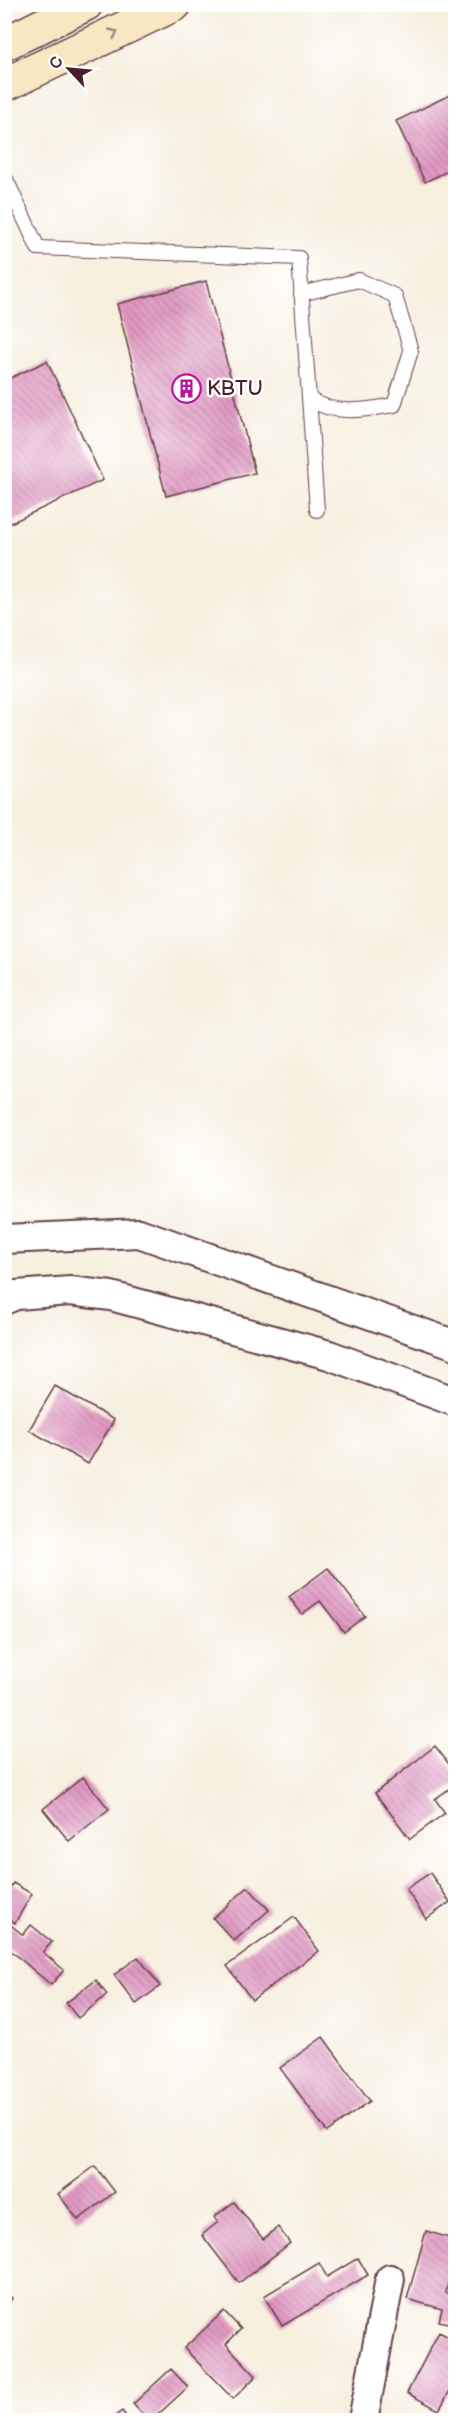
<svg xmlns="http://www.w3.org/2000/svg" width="460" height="2425" viewBox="0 0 460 2425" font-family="'Balsamiq Sans',sans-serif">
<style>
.building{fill:url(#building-back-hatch)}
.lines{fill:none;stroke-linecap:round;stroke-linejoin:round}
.lane-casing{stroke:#643e46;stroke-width:16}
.street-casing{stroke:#643e46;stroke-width:32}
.secondary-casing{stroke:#643e46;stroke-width:36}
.lane{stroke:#fff;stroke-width:14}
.street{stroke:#fff;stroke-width:28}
.secondary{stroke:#f7e8c3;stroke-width:33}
.oneway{stroke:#a08477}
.labels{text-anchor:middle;stroke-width:5;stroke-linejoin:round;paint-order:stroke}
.poi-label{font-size:21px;fill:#4a1f2b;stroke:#fff;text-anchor:start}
</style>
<defs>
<pattern id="building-back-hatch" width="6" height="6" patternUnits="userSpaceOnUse" patternTransform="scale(1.5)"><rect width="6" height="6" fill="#e199c3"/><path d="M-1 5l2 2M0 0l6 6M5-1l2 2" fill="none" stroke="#b87c9f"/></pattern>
</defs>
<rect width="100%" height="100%" fill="#fff"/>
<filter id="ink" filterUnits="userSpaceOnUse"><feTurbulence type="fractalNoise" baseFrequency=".0167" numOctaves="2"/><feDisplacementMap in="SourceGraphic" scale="12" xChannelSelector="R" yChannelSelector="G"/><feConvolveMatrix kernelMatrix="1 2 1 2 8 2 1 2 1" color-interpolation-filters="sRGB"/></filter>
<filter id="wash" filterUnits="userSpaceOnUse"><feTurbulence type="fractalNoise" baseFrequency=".008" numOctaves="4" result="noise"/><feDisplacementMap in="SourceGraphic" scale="24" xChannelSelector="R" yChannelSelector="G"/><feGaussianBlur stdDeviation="1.35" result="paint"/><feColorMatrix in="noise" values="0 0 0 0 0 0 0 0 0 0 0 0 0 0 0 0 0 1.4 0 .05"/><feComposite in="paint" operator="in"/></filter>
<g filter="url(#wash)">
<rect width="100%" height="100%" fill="#f7efde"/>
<g id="blocks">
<!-- building -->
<path class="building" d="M 456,92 L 456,167 L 425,182 L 396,121 Z
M 206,281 L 255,473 L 166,496 L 117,304 Z
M 47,361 L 103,480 L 4,526 L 4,381 Z
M 55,1386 L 114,1420 L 88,1464 L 29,1430 Z
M 328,1568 L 365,1616 L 344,1632 L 320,1601 L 302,1614 L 289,1597 Z
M 435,1746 L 456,1773 L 456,1784 L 435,1799 L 445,1813 L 410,1839 L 375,1793 Z
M 83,1777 L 109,1809 L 69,1841 L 43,1809 Z
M 430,1873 L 450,1902 L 426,1919 L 406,1889 Z
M 13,1883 L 32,1894 L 15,1923 L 4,1916 L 4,1897 Z
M 248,1887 L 269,1910 L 234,1941 L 213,1918 Z
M 294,1917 L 319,1951 L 252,2000 L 227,1966 Z
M 11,1925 L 23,1935 L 31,1925 L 52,1942 L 43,1952 L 64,1970 L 51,1985 L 4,1945 L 4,1934 Z
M 138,1957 L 160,1986 L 136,2004 L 114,1975 Z
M 96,1980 L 107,1995 L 78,2018 L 66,2003 Z
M 323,2037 L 370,2101 L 327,2132 L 280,2068 Z
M 95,2166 L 115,2192 L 78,2220 L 58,2194 Z
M 234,2202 L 263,2239 L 278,2227 L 290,2243 L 239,2283 L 202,2235 L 218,2222 L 214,2217 Z
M 426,2231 L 456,2240 L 456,2259 L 445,2293 L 456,2296 L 456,2325 L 439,2321 L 442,2309 L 407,2299 Z
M 358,2258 L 368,2275 L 282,2326 L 264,2296 L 319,2263 L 327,2277 Z
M 4,2294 L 12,2298 L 4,2313 Z
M 224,2311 L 241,2329 L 226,2344 L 256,2376 L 233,2399 L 184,2348 Z
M 439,2332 L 456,2341 L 456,2380 L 439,2410 L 407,2393 Z
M 171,2369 L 188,2387 L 152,2420 L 148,2420 L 133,2404 Z
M 122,2411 L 129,2420 L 110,2420 Z"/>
</g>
</g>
<g filter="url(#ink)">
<use href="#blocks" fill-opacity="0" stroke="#643e46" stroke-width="1.5"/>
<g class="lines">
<defs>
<path id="lane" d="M 4,175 L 38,248 L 299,258 L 317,510
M 301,294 L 359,280 L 395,296 L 411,351 L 394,405 C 364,410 336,416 309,399"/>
<path id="street" d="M 4,1239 L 139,1233 L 456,1345
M 4,1300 L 16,1295 L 70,1291 L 111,1296 L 329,1355 L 456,1402
M 363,2420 L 390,2279"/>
<path id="secondary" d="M 4,44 L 86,4
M 4,85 L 175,4"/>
</defs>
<!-- lane casing -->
<use href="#lane" class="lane-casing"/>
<!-- street casing -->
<use href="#street" class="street-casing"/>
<!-- secondary casing -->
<use href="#secondary" class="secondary-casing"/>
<!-- lane -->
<use href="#lane" class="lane"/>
<!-- street -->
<use href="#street" class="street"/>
<!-- secondary -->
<use href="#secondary" class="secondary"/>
</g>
<!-- one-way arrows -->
<defs><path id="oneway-chevron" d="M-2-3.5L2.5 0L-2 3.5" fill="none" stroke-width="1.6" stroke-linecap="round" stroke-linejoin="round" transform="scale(1.5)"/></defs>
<use class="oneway" href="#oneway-chevron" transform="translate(114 33) rotate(-25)"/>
</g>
<!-- icons -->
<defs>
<symbol id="building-ring" viewBox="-11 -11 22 22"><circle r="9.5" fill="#fff" stroke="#b5179e" stroke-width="1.5"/><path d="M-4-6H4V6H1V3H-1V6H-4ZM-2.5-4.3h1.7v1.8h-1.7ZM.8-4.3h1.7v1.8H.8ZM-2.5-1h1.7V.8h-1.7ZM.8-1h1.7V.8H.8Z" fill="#b5179e"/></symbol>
</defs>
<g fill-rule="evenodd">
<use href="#building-ring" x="170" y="372" width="33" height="33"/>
</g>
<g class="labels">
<!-- poi labels -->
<g class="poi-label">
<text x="207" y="395">KBTU</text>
</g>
</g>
<!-- margin -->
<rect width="460" height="2425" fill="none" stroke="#fff" stroke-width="24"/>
<!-- north arrow -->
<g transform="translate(69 69) rotate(296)" stroke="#ffffff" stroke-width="4.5" paint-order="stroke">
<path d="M0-4.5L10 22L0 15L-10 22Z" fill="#4a1f2b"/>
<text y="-9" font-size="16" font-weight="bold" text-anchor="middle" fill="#4a1f2b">С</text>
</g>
</svg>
